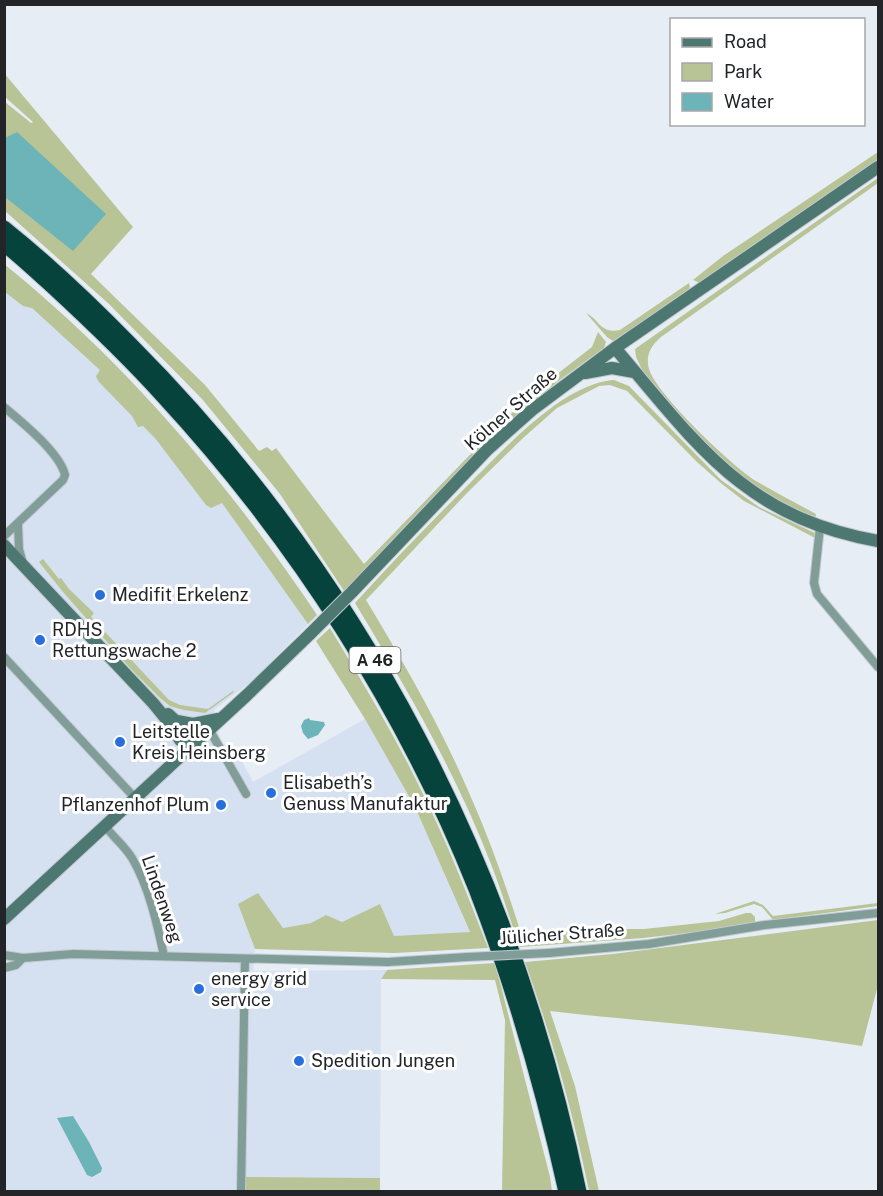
<svg xmlns="http://www.w3.org/2000/svg" width="883" height="1196" viewBox="0 0 883 1196" font-family="'Public Sans',sans-serif">
<style>
.built{fill:#d5e1f0}
.green{fill:#b8c396}
.water{fill:#6cb4b7}
.lines{fill:none;stroke-linecap:round;stroke-linejoin:round}
.minor-casing{stroke:#c3c9d0;stroke-width:10}
.secondary-casing{stroke:#c3c9d0;stroke-width:14}
.motorway-casing{stroke:#c3c9d0;stroke-width:17}
.minor{stroke:#819d98;stroke-width:8}
.secondary{stroke:#4c7871;stroke-width:12}
.motorway{stroke:#07433d;stroke-width:15}
.minor-bridge-casing{stroke:#c3c9d0;stroke-width:10;stroke-linecap:butt}
.secondary-bridge-casing{stroke:#c3c9d0;stroke-width:14;stroke-linecap:butt}
.minor-bridge{stroke:#819d98;stroke-width:8}
.secondary-bridge{stroke:#4c7871;stroke-width:12}
.poi-dot{fill:#286fdb;stroke:#fff;stroke-width:2}
.labels{text-anchor:middle;stroke-width:6;stroke-linejoin:round;paint-order:stroke}
.shield{fill:#fff;stroke:#646668;stroke-width:1.5}
.shield-label{font-size:16px;font-weight:bold;fill:#222427}
.street-label{font-size:18px;fill:#222427;stroke:#fff}
.poi-label{font-size:18px;fill:#222427;stroke:#fff;text-anchor:start}
</style>
<rect width="100%" height="100%" fill="#e6edf5"/>
<!-- built -->
<path class="built" d="M 4,271 L 140,395 L 314,618 L 252,681 L 214,710 L 219,735 L 224,745 L 231,741 L 253,782 L 365,719 L 415,807 L 470,933 L 394,936 L 380,904 L 342,922 L 326,915 L 311,923 L 283,928 L 258,894 L 238,904 L 255,949 L 253,971 L 387,970 L 381,979 L 380,1178 L 244,1177 L 238,1192 L 5,1191 Z"/>
<!-- green -->
<path class="green" d="M 4,73 L 133,227 L 91,274 L 205,385 L 259,451 L 267,447 L 272,451 L 276,448 L 364,564 L 493,431 L 534,392 L 592,347 L 598,332 L 606,342 L 604,348 L 561,379 L 520,413 L 344,591 L 280,494 L 202,399 L 109,304 L 5,211 L 5,102 L 31,123 L 33,122 L 5,97 Z
M 878,152 L 878,161 L 861,173 L 700,283 L 693,280 L 723,256 Z
M 878,178 L 878,183 L 661,337 C 651,346 645,355 649,369 C 656,394 733,467 756,481 C 776,493 796,503 816,514 L 815,519 L 781,505 L 729,470 L 647,380 L 636,357 L 635,349 Z
M 4,264 C 127,363 230,485 317,615 L 308,624 L 222,503 L 211,508 L 206,505 L 155,438 L 143,426 L 138,427 L 132,416 L 98,381 L 96,376 L 100,370 L 32,308 L 23,306 L 5,292 Z
M 689,283 L 690,287 L 687,292 L 613,341 L 607,337 L 586,313 C 600,320 600,334 620,330 Z
M 614,380 L 629,386 L 721,480 L 759,507 L 817,534 L 817,539 L 744,501 L 722,484 L 697,462 L 627,391 L 610,385 L 599,386 L 557,408 L 522,439 L 467,493 L 366,600 C 404,663 441,727 470,795 C 490,840 506,886 521,933 L 566,932 L 614,926 L 616,929 L 644,929 L 719,921 L 746,913 L 751,913 L 755,917 L 755,922 L 752,925 L 740,927 L 643,938 L 520,947 C 510,920 502,892 491,864 C 456,773 406,687 355,603 C 392,562 431,522 470,483 C 497,456 524,427 555,405 C 571,394 594,381 614,380 Z
M 43,559 L 59,579 L 61,578 L 69,589 L 94,613 L 91,617 L 169,700 L 180,705 L 208,709 L 233,691 L 234,692 L 205,713 L 184,710 L 170,706 L 160,698 L 130,668 L 63,592 L 39,562 Z
M 330,628 C 362,682 395,735 422,792 C 447,842 468,896 488,948 L 394,953 L 255,949 L 238,904 L 258,893 L 283,928 L 311,923 L 326,915 L 342,922 L 380,904 L 394,936 L 470,932 L 415,807 L 365,719 L 316,641 Z
M 754,901 L 763,905 L 773,916 L 878,903 L 878,906 L 773,920 L 762,907 L 754,904 L 725,913 L 715,914 Z
M 878,920 L 878,985 L 862,1046 C 759,1029 653,1023 550,1011 L 575,1086 L 599,1191 L 589,1191 C 573,1113 552,1037 525,962 L 613,954 Z
M 495,963 L 550,1177 L 552,1191 L 502,1191 L 505,1020 L 495,980 L 381,979 L 387,970 Z
M 244,1177 L 380,1178 L 380,1191 L 244,1192 Z"/>
<!-- water -->
<path class="water" d="M 17,132 L 106,214 L 73,251 L 5,197 L 5,138 Z
M 309,718 L 310,720 L 324,722 L 325,725 L 318,735 L 308,739 L 303,733 L 301,726 L 304,720 Z
M 73,1116 L 89,1142 L 102,1168 L 101,1172 L 92,1177 L 87,1175 L 57,1118 Z"/>
<g class="lines">
<defs>
<path id="minor" d="M 4,407 C 22,422 60,453 65,475 L 63,480 L 4,536
M 18,524 L 19,549 L 23,563
M 820,527 L 814,583 L 817,594 L 878,667
M 4,657 L 135,798
M 209,729 L 246,794
M 105,826 C 113,837 124,845 132,858 C 149,887 157,923 164,956
M 549,953 L 649,944 L 765,925 L 878,913
M 4,955 L 23,958 L 73,954 L 388,962 L 467,957
M 4,968 L 16,965 L 23,958
M 241,1192 L 245,959"/>
<path id="secondary" d="M 615,348 C 697,444 744,517 878,541
M 585,373 L 612,368 L 634,372
M 4,545 L 153,703 L 171,725 L 180,740 L 191,745
M 352,592 L 487,450 L 532,410 L 615,348 L 878,167
M 168,714 L 188,732 L 191,745
M 177,721 L 193,724 L 218,719
M 4,919 L 247,695 L 310,634"/>
<path id="motorway" d="M 4,228 C 49,264 91,304 131,345 C 362,577 514,872 579,1192
M 4,244 C 21,257 36,272 51,285 C 90,321 128,357 163,396 C 295,539 404,708 476,889 C 514,987 543,1088 566,1192"/>
</defs>
<!-- minor casing -->
<use href="#minor" class="minor-casing"/>
<!-- secondary casing -->
<use href="#secondary" class="secondary-casing"/>
<!-- motorway casing -->
<use href="#motorway" class="motorway-casing"/>
<!-- minor -->
<use href="#minor" class="minor"/>
<!-- secondary -->
<use href="#secondary" class="secondary"/>
<!-- motorway -->
<use href="#motorway" class="motorway"/>
<defs>
<path id="minor-bridge" d="M 467,957 L 549,953"/>
<path id="secondary-bridge" d="M 310,634 L 352,592"/>
</defs>
<!-- minor-bridge casing -->
<use href="#minor-bridge" class="minor-bridge-casing"/>
<!-- secondary-bridge casing -->
<use href="#secondary-bridge" class="secondary-bridge-casing"/>
<!-- minor-bridge -->
<use href="#minor-bridge" class="minor-bridge"/>
<!-- secondary-bridge -->
<use href="#secondary-bridge" class="secondary-bridge"/>
</g>
<!-- markers -->
<g class="poi-dot">
<circle cx="100" cy="595" r="6"/>
<circle cx="40" cy="640" r="6"/>
<circle cx="120" cy="742" r="6"/>
<circle cx="271" cy="793" r="6"/>
<circle cx="221" cy="805" r="6"/>
<circle cx="199" cy="989" r="6"/>
<circle cx="299" cy="1061" r="6"/>
</g>
<g class="labels">
<!-- shield labels -->
<rect class="shield" x="349.5" y="647" width="51" height="26" rx="4.5"/>
<g class="shield-label">
<text x="375" y="666">A 46</text>
</g>
<!-- street labels -->
<g class="street-label">
<text transform="translate(511 409) rotate(-41)" y="6">Kölner Straße</text>
<text transform="translate(162 899) rotate(71)" y="6">Lindenweg</text>
<text transform="translate(562 934) rotate(-4)" y="6">Jülicher Straße</text>
</g>
<!-- poi labels -->
<g class="poi-label">
<text x="112" y="601">Medifit Erkelenz</text>
<text x="52" y="636">RDHS<tspan x="52" dy="21">Rettungswache 2</tspan></text>
<text x="132" y="738">Leitstelle<tspan x="132" dy="21">Kreis Heinsberg</tspan></text>
<text x="283" y="789">Elisabeth’s<tspan x="283" dy="21">Genuss Manufaktur</tspan></text>
<text x="209" y="811" text-anchor="end">Pflanzenhof Plum</text>
<text x="211" y="985">energy grid<tspan x="211" dy="21">service</tspan></text>
<text x="311" y="1067">Spedition Jungen</text>
</g>
</g>
<!-- border -->
<rect width="883" height="1196" fill="none" stroke="#222427" stroke-width="12"/>
<!-- legend -->
<rect x="670" y="18" width="195" height="108" fill="#ffffff" stroke="#a7a7a9" stroke-width="1.5"/>
<rect x="682" y="38" width="30" height="9" fill="#4c7871" stroke="#a7a7a9" stroke-width="1.5"/>
<text x="724" y="48" font-size="18" fill="#222427">Road</text>
<rect x="682" y="63" width="30" height="18" fill="#b8c396" stroke="#a7a7a9" stroke-width="1.5"/>
<text x="724" y="78" font-size="18" fill="#222427">Park</text>
<rect x="682" y="93" width="30" height="18" fill="#6cb4b7" stroke="#a7a7a9" stroke-width="1.5"/>
<text x="724" y="108" font-size="18" fill="#222427">Water</text>
</svg>
